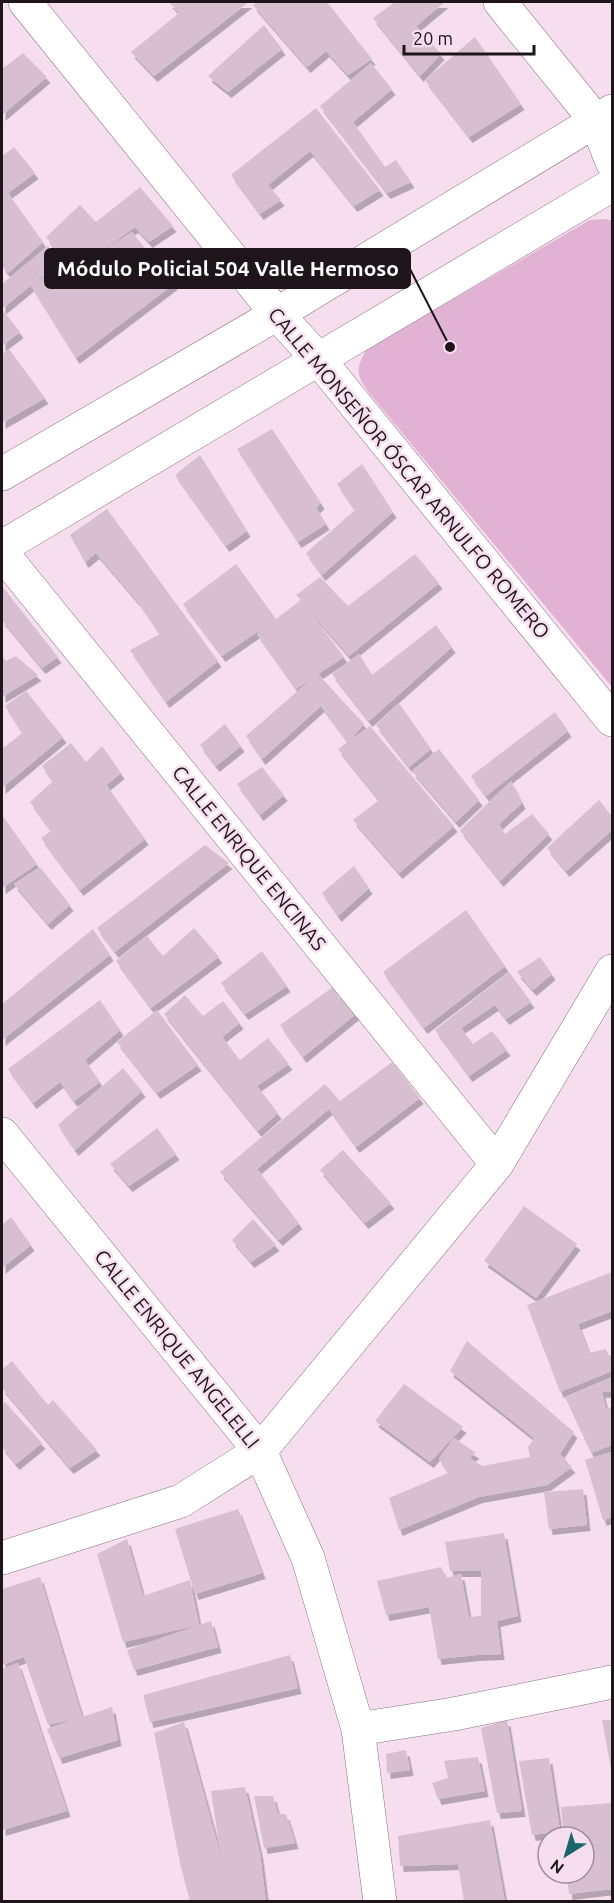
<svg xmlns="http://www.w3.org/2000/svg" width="614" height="1903" viewBox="0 0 614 1903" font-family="Ubuntu,sans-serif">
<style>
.green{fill:#e1b2d4}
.building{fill:#d7bfd0;filter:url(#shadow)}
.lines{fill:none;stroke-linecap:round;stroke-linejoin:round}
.minor-casing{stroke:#887282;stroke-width:34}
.tertiary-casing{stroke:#887282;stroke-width:34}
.minor{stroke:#fff;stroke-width:33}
.tertiary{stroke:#fff;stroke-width:33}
.labels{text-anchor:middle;stroke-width:5;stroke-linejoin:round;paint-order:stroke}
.street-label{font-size:20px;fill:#1e151b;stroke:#f7deef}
.leader{fill:none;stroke:#1e151b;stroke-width:2}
.callout-dot{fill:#1e151b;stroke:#f7deef;stroke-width:2}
.callout{fill:#1e151b;stroke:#1e151b;stroke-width:2}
.callout-label{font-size:21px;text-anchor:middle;font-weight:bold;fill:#fff}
</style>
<defs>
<filter id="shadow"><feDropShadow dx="3.5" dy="6" stdDeviation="0" flood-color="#0004"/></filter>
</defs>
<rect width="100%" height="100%" fill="#f7deef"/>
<!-- green -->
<path class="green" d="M 606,219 L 612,221 L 612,687 L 370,394 C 356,375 355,369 367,349 L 590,220 Z"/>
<!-- building -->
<path class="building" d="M 169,2 L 249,2 L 154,76 L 131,52 L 179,13 Z
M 257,2 L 327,2 L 372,59 L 348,75 L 326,51 L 307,67 L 253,5 Z
M 395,2 L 445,2 L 416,26 L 441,54 L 420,76 L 373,18 Z
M 264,25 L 282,49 L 228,92 L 208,76 Z
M 475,37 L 521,104 L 469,137 L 425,80 Z
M 23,53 L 47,77 L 2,115 L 2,69 Z
M 371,63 L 392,89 L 353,122 L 385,167 L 396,160 L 411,182 L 387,193 L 320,106 Z
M 316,108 L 380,190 L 354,206 L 310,151 L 268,185 L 281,200 L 260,214 L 231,175 Z
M 14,147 L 35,173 L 8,193 L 43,242 L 8,273 L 2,266 L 2,156 Z
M 140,187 L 173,226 L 149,242 L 135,227 L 85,263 L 132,232 L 174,284 L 76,358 L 31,286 L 59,266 L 66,278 L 73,272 L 46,237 L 80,205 L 96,222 Z
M 48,246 L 58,263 L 2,309 L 20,332 L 2,346 L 2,284 Z
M 9,349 L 45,398 L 2,423 L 2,354 Z
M 272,429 L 321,503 L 316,508 L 326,524 L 298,542 L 237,449 Z
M 200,455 L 247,531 L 226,546 L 175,475 Z
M 362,464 L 393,512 L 322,575 L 306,553 L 355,510 L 337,484 Z
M 107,509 L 218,661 L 166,702 L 130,650 L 160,634 L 138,602 L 96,553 L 85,562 L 70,535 Z
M 415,554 L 439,583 L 349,656 L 306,607 L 344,657 L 318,674 L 364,724 L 348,742 L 321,706 L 262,759 L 246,736 L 316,675 L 296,689 L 257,634 L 267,625 L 222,656 L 183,604 L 236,564 L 276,619 L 301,600 L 296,595 L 320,577 L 348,606 Z
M 2,586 L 58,657 L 42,668 L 2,620 Z
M 436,625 L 452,647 L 369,721 L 332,674 L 359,654 L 372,675 Z
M 2,656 L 6,661 L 16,656 L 38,675 L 2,697 Z
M 26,691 L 63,737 L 2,788 L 2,749 L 22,733 L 5,706 Z
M 399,703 L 431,749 L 409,767 L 376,725 Z
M 555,712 L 568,731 L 486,796 L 471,776 Z
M 225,724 L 241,746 L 216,766 L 200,745 Z
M 370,726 L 454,826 L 399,873 L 353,820 L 379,800 L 338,749 Z
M 71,743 L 86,762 L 102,746 L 121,773 L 92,797 L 107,786 L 145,839 L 80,890 L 41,838 L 51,831 L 30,802 L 53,781 L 42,766 Z
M 439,749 L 479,800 L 456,822 L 412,771 Z
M 262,767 L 284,795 L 260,815 L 237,784 Z
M 511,781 L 522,803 L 499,824 L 505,834 L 532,814 L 549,834 L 500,881 L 460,830 Z
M 599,800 L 612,816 L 612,830 L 566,871 L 547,848 Z
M 2,815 L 37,864 L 2,888 Z
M 205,845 L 229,863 L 115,952 L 97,928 Z
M 354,866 L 369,888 L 338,916 L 322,893 Z
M 40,867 L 70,905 L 48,924 L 14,884 Z
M 466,910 L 505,966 L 424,1028 L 383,972 Z
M 194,928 L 219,957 L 151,1008 L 116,961 L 147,936 L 163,956 Z
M 93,929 L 110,955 L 2,1040 L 2,1004 Z
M 262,951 L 287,986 L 245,1014 L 221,983 Z
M 540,957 L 552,974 L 533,990 L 517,972 Z
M 509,972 L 531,1002 L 506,1019 L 495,1005 L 461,1028 L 473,1044 L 492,1031 L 507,1050 L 469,1076 L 435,1030 Z
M 333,987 L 338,999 L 346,996 L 357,1013 L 303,1057 L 280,1025 Z
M 185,995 L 203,1016 L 223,1001 L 240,1023 L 222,1037 L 240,1060 L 268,1038 L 289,1064 L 257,1086 L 278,1113 L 258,1131 L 164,1014 Z
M 100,1000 L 120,1030 L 85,1060 L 100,1082 L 74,1101 L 60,1082 L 33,1103 L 8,1069 Z
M 157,1010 L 198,1065 L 157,1093 L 117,1042 Z
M 392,1062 L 420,1098 L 356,1147 L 329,1109 L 257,1169 L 299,1223 L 279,1240 L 220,1172 L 325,1084 L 340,1101 Z
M 123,1068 L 142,1091 L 75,1150 L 58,1125 Z
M 157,1128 L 176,1154 L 129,1186 L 110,1164 Z
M 343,1150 L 391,1203 L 365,1223 L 320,1170 Z
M 524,1206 L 577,1244 L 536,1298 L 484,1261 Z
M 11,1217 L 31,1245 L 2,1268 L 2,1225 Z
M 253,1219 L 276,1245 L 251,1262 L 232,1240 Z
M 612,1272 L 612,1311 L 578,1324 L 589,1353 L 606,1349 L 612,1365 L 612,1371 L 560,1392 L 527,1305 Z
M 467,1341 L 574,1432 L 560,1454 L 572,1467 L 547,1485 L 479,1497 L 399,1530 L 389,1498 L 448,1473 L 439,1459 L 454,1438 L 476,1453 L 469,1458 L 482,1466 L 530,1457 L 528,1447 L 534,1438 L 450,1371 Z
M 12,1361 L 48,1405 L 53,1400 L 97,1450 L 70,1468 L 2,1388 L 2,1369 Z
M 612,1377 L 612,1391 L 602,1392 L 606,1409 L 612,1407 L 612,1445 L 591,1453 L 565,1397 Z
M 404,1384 L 463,1427 L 430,1462 L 375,1421 Z
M 5,1402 L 42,1443 L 16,1464 L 2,1447 L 2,1405 Z
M 612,1452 L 612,1517 L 603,1520 L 585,1460 Z
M 583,1489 L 587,1525 L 549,1529 L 544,1492 Z
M 238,1509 L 262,1573 L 195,1594 L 175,1529 Z
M 504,1533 L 518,1616 L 497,1621 L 501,1654 L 476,1655 L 438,1659 L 429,1607 L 386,1615 L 377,1581 L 441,1567 L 446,1578 L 461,1574 L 469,1618 L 481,1615 L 481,1571 L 450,1571 L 445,1542 Z
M 127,1539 L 143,1596 L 190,1580 L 199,1625 L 123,1642 L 97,1554 Z
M 40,1577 L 82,1717 L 112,1707 L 118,1740 L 59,1758 L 47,1729 L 77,1718 L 48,1725 L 24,1657 L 2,1665 L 2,1589 Z
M 211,1621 L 218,1647 L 134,1670 L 127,1650 Z
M 290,1655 L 298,1688 L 150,1722 L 143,1695 Z
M 18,1663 L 67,1811 L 2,1830 L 2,1669 Z
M 507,1720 L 522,1811 L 497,1813 L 481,1728 Z
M 602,1720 L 612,1720 L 612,1769 L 611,1769 Z
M 184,1722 L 221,1857 L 211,1791 L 245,1787 L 260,1854 L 266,1902 L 190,1902 L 180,1863 L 154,1733 Z
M 406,1750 L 410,1770 L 387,1773 L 386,1754 Z
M 478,1757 L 485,1791 L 438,1799 L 432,1783 L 448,1778 L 444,1761 Z
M 549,1758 L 560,1831 L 532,1835 L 519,1761 Z
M 254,1796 L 273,1796 L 278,1814 L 286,1814 L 295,1843 L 264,1848 Z
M 612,1803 L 612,1889 L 569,1894 L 567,1873 L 584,1873 L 584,1837 L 564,1837 L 561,1807 Z
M 490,1820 L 505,1902 L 464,1902 L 458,1864 L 400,1866 L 398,1836 Z"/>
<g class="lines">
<defs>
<path id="minor" d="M 25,2 L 277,314 L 319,360 L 612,720
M 500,2 L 596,121 L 612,162
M 2,474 L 277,314 L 612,111
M 2,547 L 612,185
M 2,553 L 497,1164
M 2,1558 L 181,1501 L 260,1451 L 308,1558 L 358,1729 L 380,1902
M 358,1729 L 454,1714 L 612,1682"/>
<path id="tertiary" d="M 2,1134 L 260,1451 L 497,1164 L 612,971"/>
</defs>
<!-- minor casing -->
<use href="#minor" class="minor-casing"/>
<!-- tertiary casing -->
<use href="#tertiary" class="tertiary-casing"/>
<!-- minor -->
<use href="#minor" class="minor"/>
<!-- tertiary -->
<use href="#tertiary" class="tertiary"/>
</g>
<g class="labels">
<!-- street labels -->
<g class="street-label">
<text transform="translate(409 473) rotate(50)" y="7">CALLE MONSEÑOR ÓSCAR ARNULFO ROMERO</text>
<text transform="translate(249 858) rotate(51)" y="7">CALLE ENRIQUE ENCINAS</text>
<text transform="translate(177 1349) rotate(51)" y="7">CALLE ENRIQUE ANGELELLI</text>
</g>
</g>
<!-- callouts -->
<path class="leader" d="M450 347L410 269"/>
<circle class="callout-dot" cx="450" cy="347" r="6"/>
<rect class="callout" x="45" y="249" width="365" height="39" rx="6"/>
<g class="callout-label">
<text x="228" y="276">Módulo Policial 504 Valle Hermoso</text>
</g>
<!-- border -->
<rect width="614" height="1903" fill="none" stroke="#1e151b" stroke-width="6"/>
<!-- north arrow -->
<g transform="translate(566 1855) rotate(217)"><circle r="28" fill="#f7deef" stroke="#a08e9a" stroke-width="1.5"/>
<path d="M0-4.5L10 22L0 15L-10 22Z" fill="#19666d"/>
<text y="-9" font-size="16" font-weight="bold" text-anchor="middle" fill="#1e151b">N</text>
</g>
<!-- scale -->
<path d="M404 45v9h130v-9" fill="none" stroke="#1e151b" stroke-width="3"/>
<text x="413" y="45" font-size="18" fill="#1e151b" stroke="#f7deef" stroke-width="4.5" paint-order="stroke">20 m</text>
</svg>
